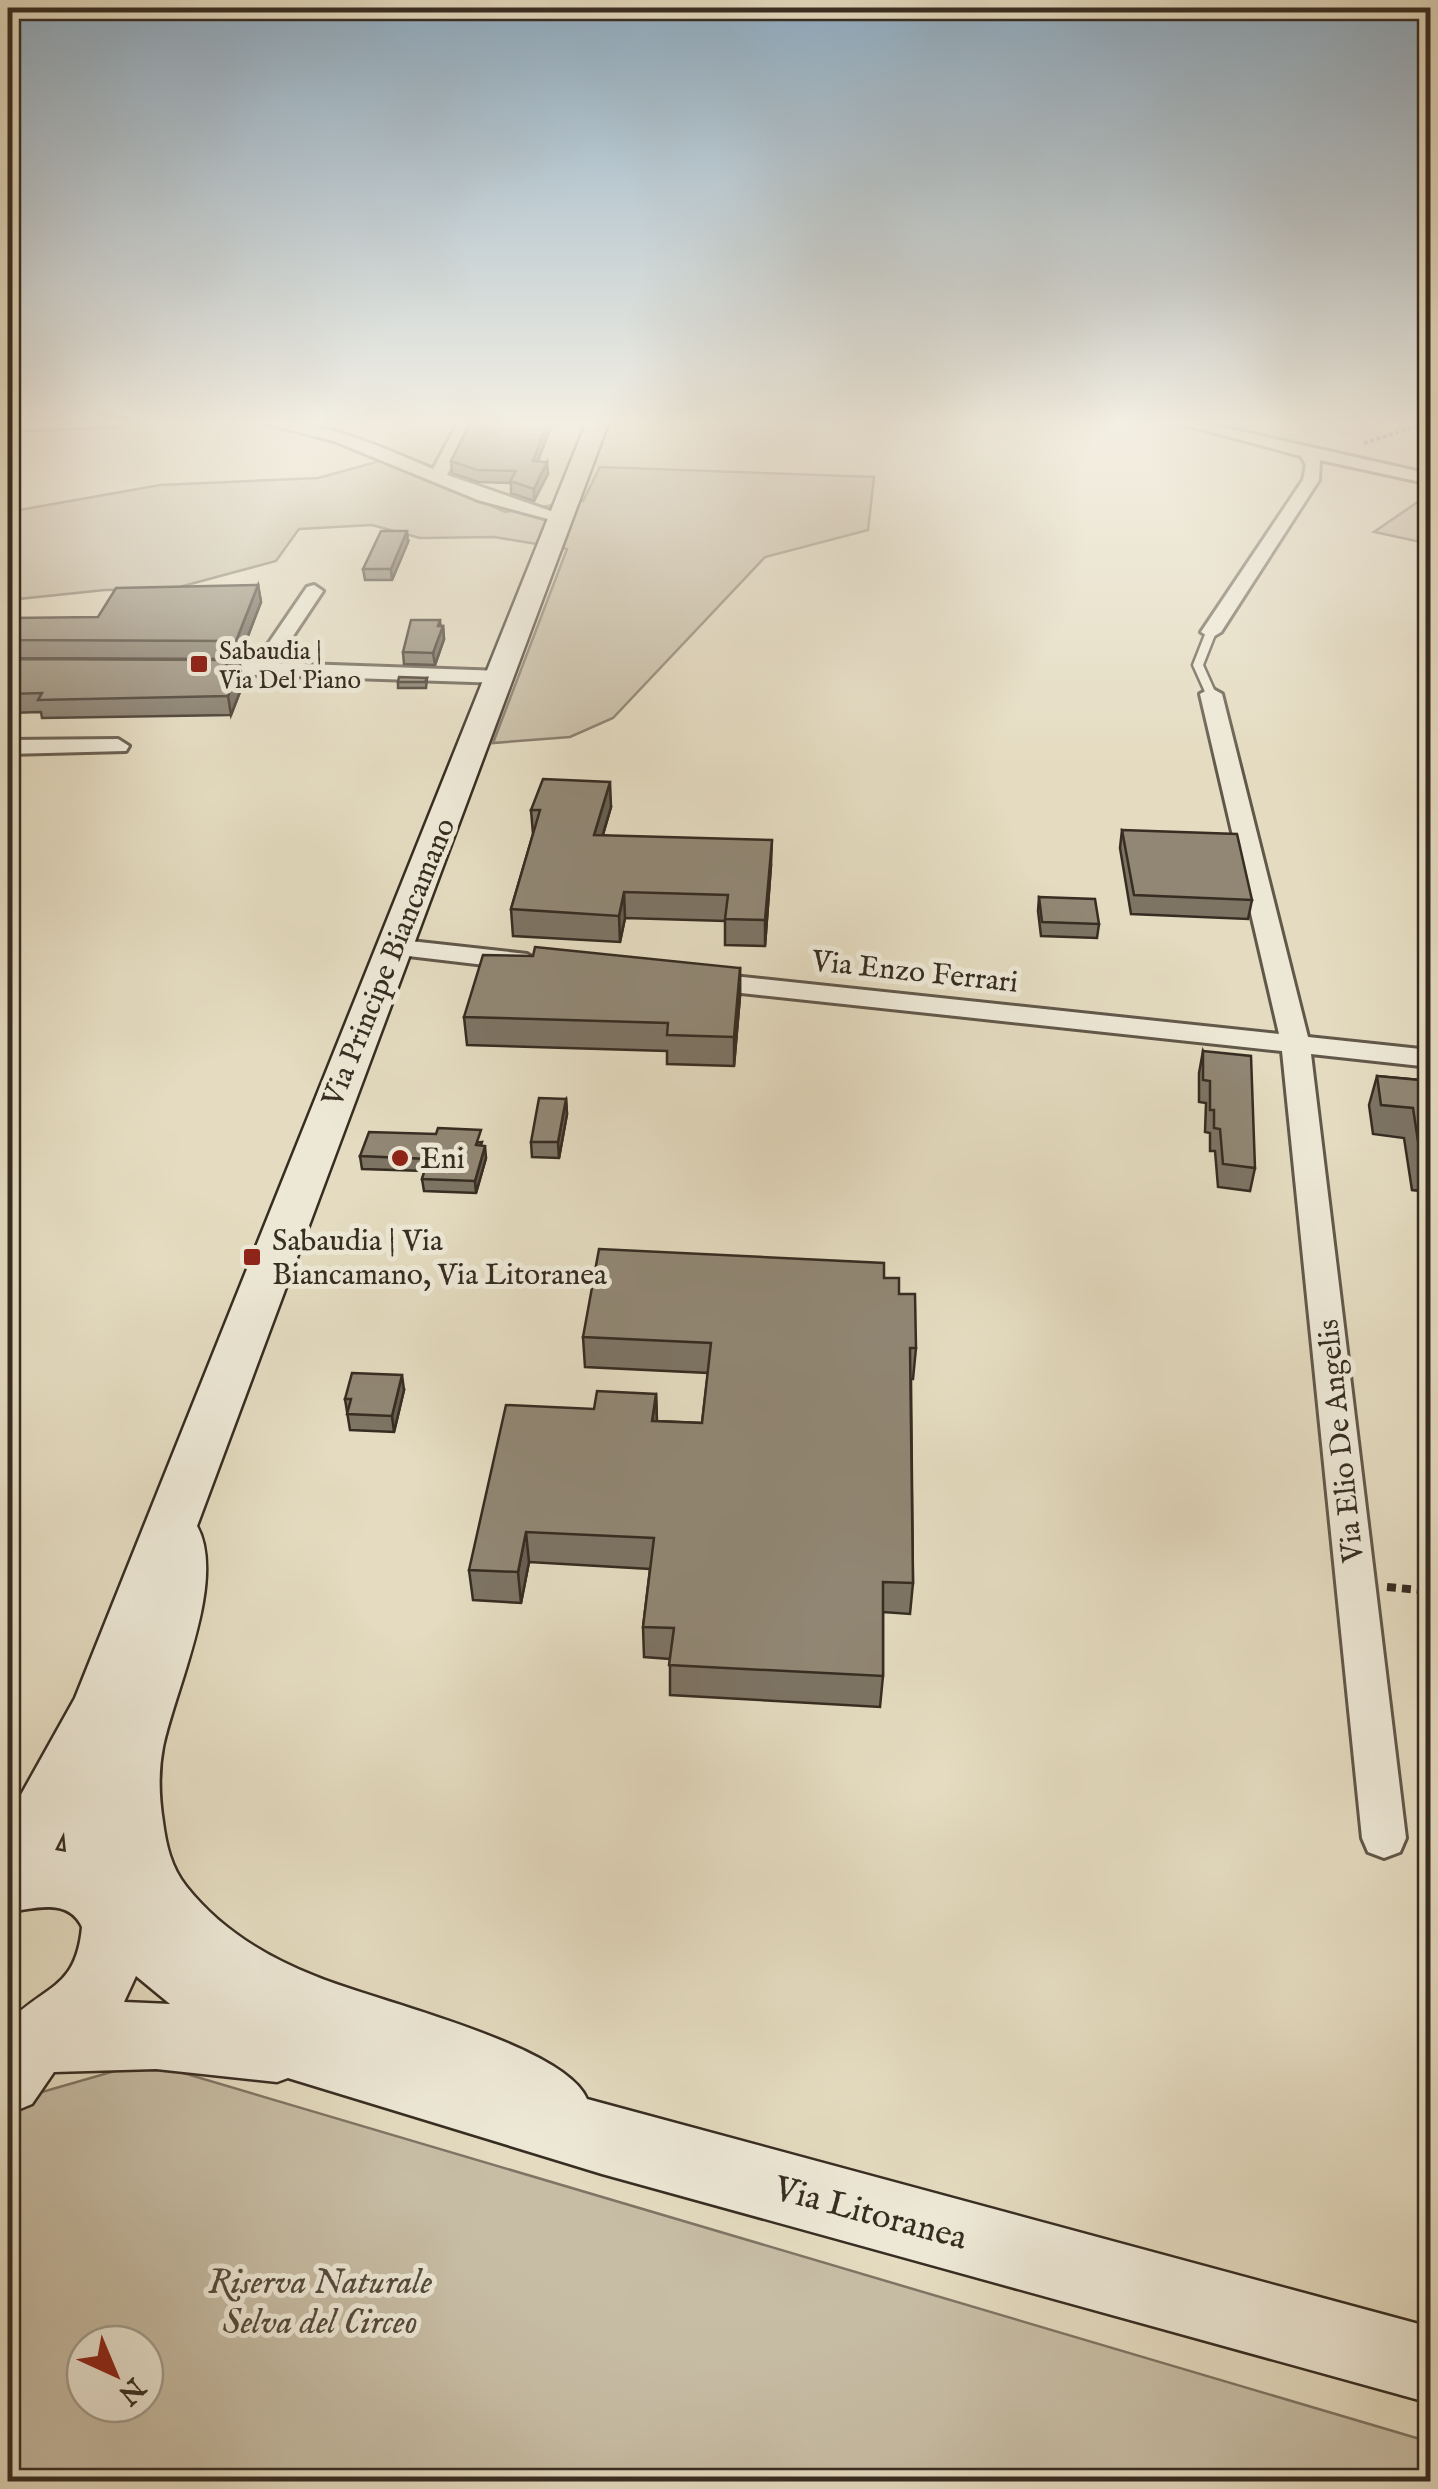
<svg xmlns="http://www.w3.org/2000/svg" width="1438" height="2489" viewBox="0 0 1438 2489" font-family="'IM FELL English',serif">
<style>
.green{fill:#c7bda5;stroke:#7f7564;stroke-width:2.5;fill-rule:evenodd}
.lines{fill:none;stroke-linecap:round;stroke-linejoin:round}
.lane-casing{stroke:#62584a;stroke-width:5}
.street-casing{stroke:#62584a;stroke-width:6}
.secondary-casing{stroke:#372d22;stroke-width:5}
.path-far1{stroke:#372d22;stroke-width:4;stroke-dasharray:4 2.5;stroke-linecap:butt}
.path{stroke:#372d22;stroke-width:8;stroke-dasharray:9 6;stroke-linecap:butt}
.lane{fill:#ede8d6;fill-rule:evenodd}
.street{fill:#ede8d6;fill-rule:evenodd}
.secondary{fill:#ede8d6;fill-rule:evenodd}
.wall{fill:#7d7464;stroke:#372d22;stroke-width:2.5}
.shaded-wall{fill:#665e51;stroke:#372d22;stroke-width:2.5}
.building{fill:#918774;stroke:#372d22;stroke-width:2.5}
.poi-dot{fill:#8f2418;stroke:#ede8d6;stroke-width:4}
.labels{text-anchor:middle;stroke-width:10;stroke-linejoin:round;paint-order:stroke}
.far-poi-label{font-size:25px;fill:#372d22;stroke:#ede8d6;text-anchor:start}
.street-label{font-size:30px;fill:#372d22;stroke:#ede8d6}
.poi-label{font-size:30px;fill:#372d22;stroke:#ede8d6;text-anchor:start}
.near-street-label{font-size:35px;fill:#372d22;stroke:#ede8d6}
.near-park-label{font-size:35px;font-style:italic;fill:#544a3c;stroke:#ede8d6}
</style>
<rect width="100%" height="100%" fill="#e4dbc0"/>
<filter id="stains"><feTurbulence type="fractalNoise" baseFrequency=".002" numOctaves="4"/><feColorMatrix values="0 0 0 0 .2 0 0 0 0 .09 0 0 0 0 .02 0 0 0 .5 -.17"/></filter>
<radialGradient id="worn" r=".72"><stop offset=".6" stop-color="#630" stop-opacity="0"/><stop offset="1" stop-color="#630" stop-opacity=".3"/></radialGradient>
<!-- green -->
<path class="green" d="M 387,459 L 505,512 L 583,501 L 600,467 L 874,477 L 868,530 L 765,557 L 613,718 L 570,737 L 493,743 L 567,549 L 494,537 L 420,538 L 372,525 L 299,529 L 276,561 L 172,589 L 105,590 L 8,600 L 8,512 L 160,485 L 318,478 Z
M 1422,499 L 1430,501 L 1430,544 L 1374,532 Z
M 146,2062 L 1430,2442 L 1430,2481 L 8,2481 L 8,2111 L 14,2100 ZM 85,2344 L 145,2344 L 145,2404 L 85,2404 Z"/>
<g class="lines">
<defs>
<path id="lane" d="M 1427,490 L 1430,490 L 1430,496 L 1426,500 L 1420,500 L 1420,496 Z
M 1430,533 L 1430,540 L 1424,539 L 1424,535 Z
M 1211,629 L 1216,632 L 1203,665 L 1216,694 L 1211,697 L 1206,694 L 1193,665 L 1206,632 Z"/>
<path id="street" d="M 8,421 L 125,421 L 117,426 L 8,430 Z
M 256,421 C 319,418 376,445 433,469 L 459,421 L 473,421 L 447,475 L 568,517 L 559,522 L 478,500 L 334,441 Z
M 1171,421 L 1195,421 L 1430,474 L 1430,484 L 1320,460 L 1319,480 L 1221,632 L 1211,638 L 1201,632 L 1303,480 L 1306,465 L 1301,456 Z
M 314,585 L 323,591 L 275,663 L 502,671 L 512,677 L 502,683 L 197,673 L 187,667 L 197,661 L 255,663 L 307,587 Z
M 1211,688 L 1222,694 L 1308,1037 L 1430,1050 L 1430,1067 L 1311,1054 L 1406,1838 L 1400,1852 L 1384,1858 L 1368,1852 L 1362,1838 L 1282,1051 L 695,988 L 681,980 L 695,972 L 1279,1034 L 1200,694 Z
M 118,739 L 129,746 L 126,751 L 8,754 L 8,740 Z
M 392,939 L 527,954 L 540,962 L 527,970 L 383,953 L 379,947 L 383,941 Z"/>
<path id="secondary" d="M 587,421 L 609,421 L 197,1526 C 227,1580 175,1689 163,1747 C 158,1773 159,1796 163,1822 C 166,1845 171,1867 186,1886 C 219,1928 266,1957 315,1976 C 374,2001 564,2044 587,2099 L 1430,2327 L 1430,2403 L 602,2174 L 288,2078 L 277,2082 L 156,2069 L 54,2072 L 32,2104 L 8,2114 L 8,2023 C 43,1985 76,1991 82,1927 C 68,1897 34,1909 8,1912 L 8,1818 L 75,1698 ZM 64,1832 L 66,1852 L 55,1850 ZM 136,1976 L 170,2004 L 124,2002 Z"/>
</defs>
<!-- lane casing -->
<use href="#lane" class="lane-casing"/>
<!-- street casing -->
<use href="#street" class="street-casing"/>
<!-- secondary casing -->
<use href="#secondary" class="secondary-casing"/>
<!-- path-far1 -->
<path class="path-far1" d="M 1364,443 L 1430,422"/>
<!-- path -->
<path class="path" d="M 1387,1587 L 1430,1591"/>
<!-- lane -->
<use href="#lane" class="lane"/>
<!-- street -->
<use href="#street" class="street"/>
<!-- secondary -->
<use href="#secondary" class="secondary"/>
</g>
<!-- wall -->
<path class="wall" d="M 553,421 L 538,461 L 548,474 L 534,501 L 511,493 L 511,483 L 478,482 L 452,473 L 451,461 Z
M 408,542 L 392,580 L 365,580 L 363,569 Z
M 258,585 L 261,602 L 239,659 L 8,658 L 8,621 L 98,617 Z
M 440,626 L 443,626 L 444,639 L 435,665 L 404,664 L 403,652 Z
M 8,659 L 240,666 L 243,684 L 231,715 L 42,718 L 41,712 L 8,713 Z
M 427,678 L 426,688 L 398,688 L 398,682 Z
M 611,807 L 603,835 L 771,865 L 765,946 L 725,945 L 725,921 L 625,918 L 620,942 L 513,936 L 511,909 L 533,834 L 531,810 Z
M 1122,830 L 1252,900 L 1248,919 L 1131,914 L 1120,848 Z
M 1039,897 L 1099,924 L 1097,938 L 1041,936 L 1038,911 Z
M 740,968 L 740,996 L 734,1066 L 667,1064 L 667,1051 L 467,1045 L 464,1017 Z
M 1203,1051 L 1255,1168 L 1250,1191 L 1218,1187 L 1215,1151 L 1210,1151 L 1210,1133 L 1205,1132 L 1206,1103 L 1199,1102 L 1199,1073 Z
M 1377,1076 L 1430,1081 L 1430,1192 L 1412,1190 L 1404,1138 L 1373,1134 L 1369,1105 Z
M 566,1099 L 567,1114 L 559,1158 L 532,1157 L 531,1142 Z
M 482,1142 L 481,1145 L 486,1158 L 476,1193 L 424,1191 L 422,1179 L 425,1171 L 362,1169 L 360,1156 Z
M 884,1278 L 899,1294 L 916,1348 L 913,1379 L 911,1379 L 913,1583 L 910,1614 L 883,1612 L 883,1676 L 880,1707 L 670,1695 L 670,1659 L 644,1657 L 643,1627 L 650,1569 L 529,1562 L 521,1603 L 473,1600 L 469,1570 L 594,1409 L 656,1394 L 657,1421 L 702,1423 L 708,1373 L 585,1367 L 583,1337 Z
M 404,1390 L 394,1432 L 350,1430 L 345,1399 Z"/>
<!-- shaded-wall -->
<path class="shaded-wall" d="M 548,421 L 553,421 L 533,473 L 533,461 Z
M 547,462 L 548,474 L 534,501 L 534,489 Z
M 407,531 L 408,542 L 392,580 L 391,569 Z
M 258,585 L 261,602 L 239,659 L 236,641 Z
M 440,620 L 441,632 L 443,626 L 444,639 L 435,665 L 433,653 Z
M 240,666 L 243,684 L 231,715 L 228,696 Z
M 610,782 L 611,807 L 595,860 L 594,835 Z
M 772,840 L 771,865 L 765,946 L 765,920 Z
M 624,892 L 625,918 L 620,942 L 619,916 Z
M 740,968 L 740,996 L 734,1066 L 734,1037 Z
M 566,1099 L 567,1114 L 559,1158 L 558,1142 Z
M 485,1146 L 486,1158 L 476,1193 L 475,1181 Z
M 402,1375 L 404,1390 L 394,1432 L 392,1416 Z
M 656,1394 L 657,1424 L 652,1421 Z
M 526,1532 L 529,1562 L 521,1603 L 518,1572 Z"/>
<!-- building -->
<path class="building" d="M 471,421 L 548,421 L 533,461 L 547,462 L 534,489 L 510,481 L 516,471 L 477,470 L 451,461 Z
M 381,531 L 407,531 L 391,569 L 363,569 Z
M 258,585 L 236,641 L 8,640 L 8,621 L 9,618 L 98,617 L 116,588 Z
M 411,620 L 440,620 L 438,626 L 443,626 L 433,653 L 403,652 Z
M 8,659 L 228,660 L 226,666 L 240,666 L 228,696 L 38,700 L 42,693 L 8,694 Z
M 399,677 L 427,678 L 425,682 L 398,682 Z
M 543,779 L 610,782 L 594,835 L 772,840 L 765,920 L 725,919 L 728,895 L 624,892 L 619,916 L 511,909 L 540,810 L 531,810 Z
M 1122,830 L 1237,834 L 1252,900 L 1134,895 Z
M 1039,897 L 1095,899 L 1099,924 L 1042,922 Z
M 535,947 L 740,968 L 734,1037 L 667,1035 L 668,1023 L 464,1017 L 483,955 L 533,956 Z
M 1203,1051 L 1251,1056 L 1255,1168 L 1223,1164 L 1220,1129 L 1214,1128 L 1214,1110 L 1210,1110 L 1210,1081 L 1203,1080 Z
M 1377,1076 L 1430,1081 L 1430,1162 L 1421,1161 L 1413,1108 L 1381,1105 Z
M 539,1098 L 566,1099 L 558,1142 L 531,1142 Z
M 438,1128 L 481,1130 L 476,1145 L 485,1146 L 475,1181 L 422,1179 L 428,1159 L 360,1156 L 369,1132 L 436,1134 Z
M 599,1249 L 884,1263 L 884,1278 L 899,1278 L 899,1294 L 915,1294 L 916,1348 L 910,1348 L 913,1583 L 883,1582 L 883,1676 L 669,1665 L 674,1628 L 643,1627 L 654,1538 L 526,1532 L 518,1572 L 469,1570 L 506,1405 L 594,1409 L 597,1391 L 656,1394 L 652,1421 L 702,1423 L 711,1343 L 583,1337 Z
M 352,1373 L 402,1375 L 392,1416 L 347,1414 L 351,1399 L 345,1399 Z"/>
<!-- sky -->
<linearGradient id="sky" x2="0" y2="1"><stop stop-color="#8facc2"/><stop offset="0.55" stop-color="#f3efe3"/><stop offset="1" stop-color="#f3efe3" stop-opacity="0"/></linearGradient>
<rect width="1438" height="769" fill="url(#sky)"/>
<!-- markers -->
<g class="poi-dot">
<rect x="189" y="654" width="20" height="20" rx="5"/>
<circle cx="400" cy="1158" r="10"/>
<rect x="242" y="1247" width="20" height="20" rx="5"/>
</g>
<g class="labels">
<!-- far-poi labels -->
<g class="far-poi-label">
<text x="219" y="659">Sabaudia |<tspan x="219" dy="29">Via Del Piano</tspan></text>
</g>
<!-- street labels -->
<g class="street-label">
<text transform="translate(388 962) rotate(-68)" y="10">Via Principe Biancamano</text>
<text transform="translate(915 971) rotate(6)" y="10">Via Enzo Ferrari</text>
<text transform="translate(1340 1441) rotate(-96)" y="10">Via Elio De Angelis</text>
</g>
<!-- poi labels -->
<g class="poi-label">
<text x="420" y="1168">Eni</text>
<text x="272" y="1250">Sabaudia | Via<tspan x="272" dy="34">Biancamano, Via Litoranea</tspan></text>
</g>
<!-- near-street labels -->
<g class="near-street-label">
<text transform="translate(871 2212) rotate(15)" y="12">Via Litoranea</text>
</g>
<!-- near-park labels -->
<g class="near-park-label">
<text x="320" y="2293">Riserva Naturale<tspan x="320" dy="40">Selva del Circeo</tspan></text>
</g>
</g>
<!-- margin -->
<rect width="1438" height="2489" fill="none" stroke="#e4dbc0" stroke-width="40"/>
<rect x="10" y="10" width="1418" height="2469" fill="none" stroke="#372d22" stroke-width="5"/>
<rect x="20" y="20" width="1398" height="2449" fill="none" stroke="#372d22" stroke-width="2.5"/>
<!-- north arrow -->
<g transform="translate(115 2374) rotate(136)"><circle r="48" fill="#ede8d6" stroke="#a49d8e" stroke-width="2.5"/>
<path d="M0-8L18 38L0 25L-18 38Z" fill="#8f2418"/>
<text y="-15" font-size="28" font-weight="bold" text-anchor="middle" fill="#372d22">N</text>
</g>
<rect width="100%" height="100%" filter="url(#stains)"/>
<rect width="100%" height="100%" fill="url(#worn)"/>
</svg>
